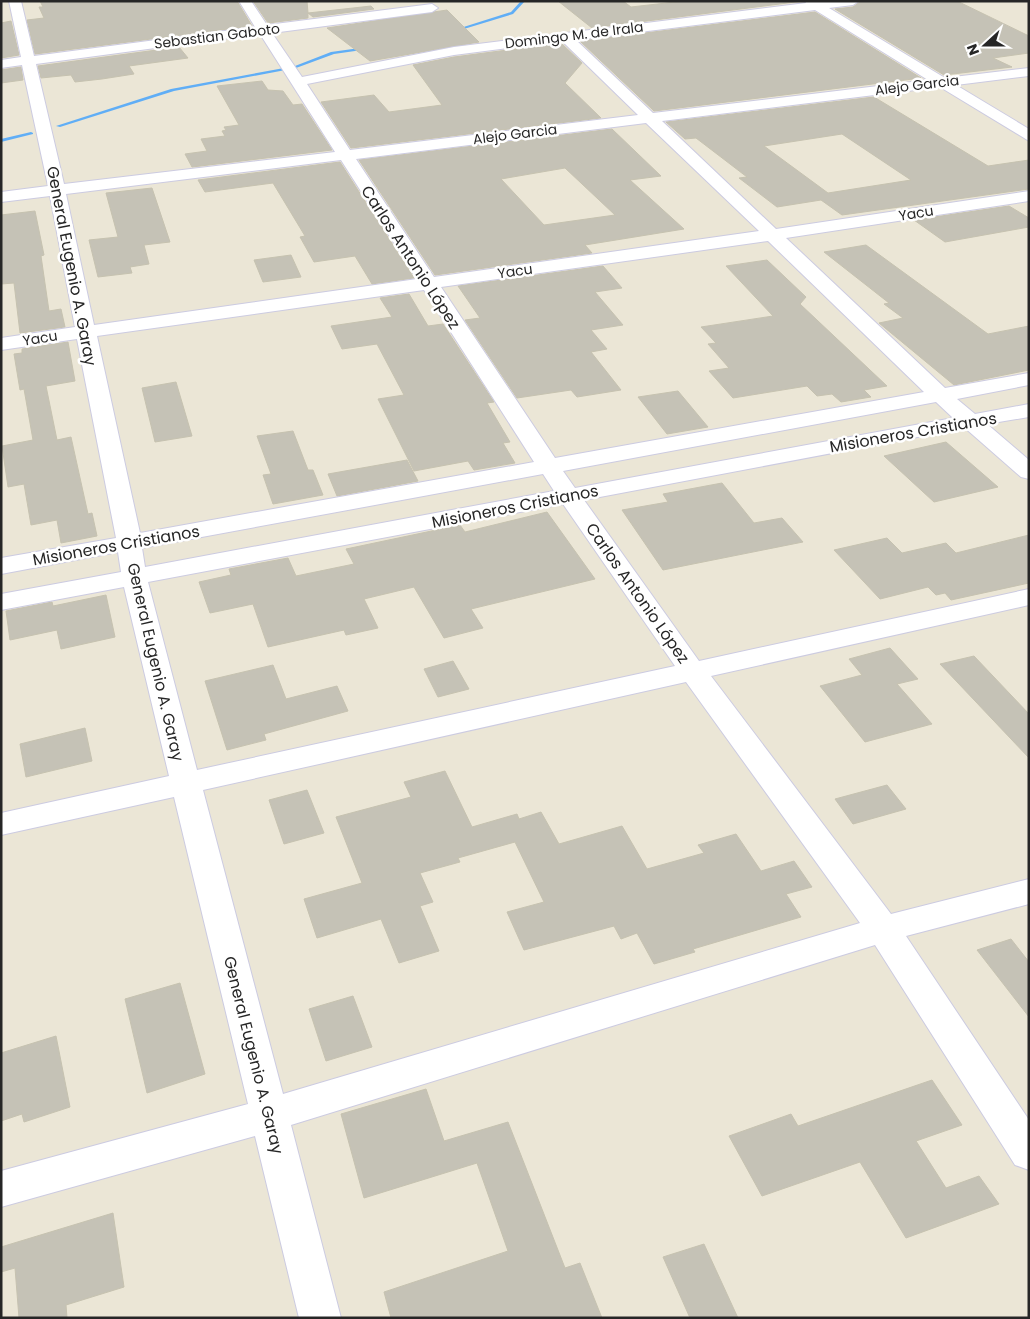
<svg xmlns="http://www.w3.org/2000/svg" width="1030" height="1319" viewBox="0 0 1030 1319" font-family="Poppins,sans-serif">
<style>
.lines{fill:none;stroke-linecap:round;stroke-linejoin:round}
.stream{fill:#60aef6;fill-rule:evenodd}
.building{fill:#c5c2b6;stroke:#c6c2b0;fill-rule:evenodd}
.minor-casing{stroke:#cccbe1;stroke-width:2}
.minor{fill:#fff;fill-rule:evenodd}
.labels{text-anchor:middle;stroke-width:5;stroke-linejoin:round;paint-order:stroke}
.far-street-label{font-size:14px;fill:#262626;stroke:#fff}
.street-label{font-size:16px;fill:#262626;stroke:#fff}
</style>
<rect width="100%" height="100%" fill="#ebe6d6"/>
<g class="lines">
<!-- stream -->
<path class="stream" d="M 521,1 L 525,1 L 513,14 L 454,32 L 451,31 L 511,12 Z
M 367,47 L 369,49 L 334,54 L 296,68 L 174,91 L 60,127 L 56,126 L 171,89 L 295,66 L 331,52 Z
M 31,132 L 33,133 L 33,134 L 1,142 L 1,139 Z"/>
</g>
<!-- building -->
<path class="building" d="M 40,1 L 237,1 L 252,26 L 35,54 L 27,20 L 44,18 L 39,7 L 43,7 Z
M 253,1 L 307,1 L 308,13 L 371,6 L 374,9 L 313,17 L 308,13 L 308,18 L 268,23 Z
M 558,1 L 623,1 L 631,7 L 684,1 L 803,1 L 592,28 Z
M 861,1 L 957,1 L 1029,36 L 1029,53 L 993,58 L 1012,67 L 944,75 L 835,9 L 853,7 Z
M 447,10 L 479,42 L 370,61 L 327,28 Z
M 815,12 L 921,78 L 654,111 L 580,41 Z
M 11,21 L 19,55 L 1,58 L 1,23 Z
M 561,43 L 582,63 L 565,83 L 601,118 L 351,148 L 321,102 L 374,95 L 389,112 L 442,105 L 413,65 L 454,57 Z
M 179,47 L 188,58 L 129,66 L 134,74 L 102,79 L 75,82 L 71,75 L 41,78 L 38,66 Z
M 21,67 L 23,80 L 1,83 L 1,70 Z
M 262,81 L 268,90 L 283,91 L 293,105 L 302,104 L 332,150 L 192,167 L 185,154 L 207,151 L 201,139 L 225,136 L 222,131 L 226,130 L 224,127 L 239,125 L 217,86 Z
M 874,97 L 988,166 L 1029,160 L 1029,189 L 842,215 L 821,200 L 777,207 L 739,178 L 747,177 L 696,138 L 685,139 L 666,122 ZM 842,134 L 911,180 L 828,193 L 764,146 Z
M 612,129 L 661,176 L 630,180 L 684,229 L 585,245 L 592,253 L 435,275 L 359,160 ZM 565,168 L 615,215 L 544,225 L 501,179 Z
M 340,162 L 414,278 L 372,284 L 355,256 L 314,262 L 300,237 L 305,236 L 273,183 L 205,192 L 198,180 Z
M 152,188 L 170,242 L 144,245 L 149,264 L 130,267 L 132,273 L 98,277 L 89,240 L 118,237 L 106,193 Z
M 1009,206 L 1029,218 L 1029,227 L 945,242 L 914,220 Z
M 35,211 L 44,255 L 41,256 L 49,311 L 61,309 L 65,327 L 20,333 L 14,283 L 1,284 L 1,215 Z
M 866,245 L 988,334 L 1029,326 L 1029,370 L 954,385 L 879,323 L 903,318 L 884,304 L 889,303 L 824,252 Z
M 291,255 L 301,277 L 263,282 L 254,260 Z
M 767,260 L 806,297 L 800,304 L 887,386 L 864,390 L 871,397 L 841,402 L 832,394 L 817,396 L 807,386 L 733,398 L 709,371 L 729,368 L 708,344 L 716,343 L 701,327 L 773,316 L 726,266 Z
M 603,266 L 622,288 L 595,292 L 623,325 L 591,330 L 607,349 L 591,352 L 621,390 L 577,397 L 571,390 L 517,398 L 465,320 L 480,318 L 458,286 Z
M 409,294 L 428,326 L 443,324 L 494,402 L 487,403 L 510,442 L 503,443 L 515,463 L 474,470 L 468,461 L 414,471 L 378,399 L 404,395 L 377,344 L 342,349 L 331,326 L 392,317 L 380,298 Z
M 68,342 L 75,381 L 46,386 L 57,440 L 71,437 L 88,514 L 92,513 L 97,536 L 61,543 L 57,520 L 31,525 L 24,484 L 8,487 L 2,446 L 33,440 L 24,389 L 20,390 L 14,354 L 22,353 L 22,349 Z
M 176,382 L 192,436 L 155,442 L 142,388 Z
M 678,391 L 708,427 L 667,434 L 638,397 Z
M 293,431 L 308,470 L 313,470 L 323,495 L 273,504 L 263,475 L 271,474 L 257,436 Z
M 946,442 L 998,487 L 934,502 L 884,456 Z
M 407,460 L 418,481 L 337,496 L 328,474 Z
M 722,483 L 754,523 L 782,518 L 803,542 L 663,570 L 622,510 L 668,502 L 663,494 Z
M 547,512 L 595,579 L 471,609 L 483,628 L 444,638 L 414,587 L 364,599 L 378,628 L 346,635 L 344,630 L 268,647 L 253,604 L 210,613 L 199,582 L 231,575 L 229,569 L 288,558 L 296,576 L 354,564 L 346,549 L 460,525 L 465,532 Z
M 1029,535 L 1029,583 L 951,600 L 945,593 L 936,595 L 928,587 L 880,599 L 834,550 L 887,538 L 902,553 L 946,543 L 956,553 Z
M 106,595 L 115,637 L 61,649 L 57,630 L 10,640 L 6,611 L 52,602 L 53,606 Z
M 890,648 L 918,679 L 897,684 L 932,724 L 865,742 L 820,686 L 862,675 L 849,659 Z
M 974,656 L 1029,714 L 1029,758 L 940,664 Z
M 453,661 L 469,689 L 438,697 L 424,669 Z
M 273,665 L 286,699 L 337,686 L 348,711 L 264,734 L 266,740 L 227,750 L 205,681 Z
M 85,728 L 92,761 L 26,777 L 20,744 Z
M 445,771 L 472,827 L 517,814 L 519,819 L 541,812 L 559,844 L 622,826 L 647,869 L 704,853 L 698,845 L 736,834 L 761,871 L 794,861 L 812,887 L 786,894 L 801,917 L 693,949 L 695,952 L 654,964 L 637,933 L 621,939 L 614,926 L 524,950 L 507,912 L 544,902 L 515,842 L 458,858 L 460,862 L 420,873 L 433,902 L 420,906 L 439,951 L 399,963 L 381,919 L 317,938 L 304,899 L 362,883 L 336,817 L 411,797 L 404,782 Z
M 887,785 L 906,809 L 853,824 L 835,799 Z
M 307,790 L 324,833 L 284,844 L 269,800 Z
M 1011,939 L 1029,962 L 1029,1017 L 977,950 Z
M 180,983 L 205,1074 L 147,1093 L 125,999 Z
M 353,996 L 372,1047 L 326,1061 L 309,1009 Z
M 56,1036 L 70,1107 L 24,1122 L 22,1114 L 1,1121 L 1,1053 Z
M 932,1080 L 962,1125 L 916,1141 L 946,1188 L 979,1176 L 999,1204 L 906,1238 L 860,1162 L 762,1196 L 729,1136 L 791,1114 L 798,1126 Z
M 426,1089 L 444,1141 L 508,1122 L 565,1268 L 580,1263 L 602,1318 L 391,1318 L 384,1292 L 508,1251 L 477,1163 L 364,1198 L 341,1114 Z
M 113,1213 L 124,1287 L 66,1305 L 67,1318 L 19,1318 L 15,1268 L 1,1272 L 1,1247 Z
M 704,1244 L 738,1318 L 690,1318 L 663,1257 Z"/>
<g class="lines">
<defs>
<path id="minor" d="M 9,1 L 21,1 L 34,56 L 255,27 L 239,1 L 251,1 L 267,25 L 432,4 L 438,8 L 432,12 L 272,33 L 302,77 L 454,47 L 806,3 L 805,1 L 859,1 L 853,5 L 829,8 L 945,78 L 1029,68 L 1029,76 L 956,85 L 1029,129 L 1029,141 L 940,87 L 662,121 L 776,229 L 1029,191 L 1029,201 L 786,238 L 945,388 L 1029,373 L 1029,385 L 957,399 L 975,414 L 1029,404 L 1029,417 L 987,424 L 1029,460 L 1029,479 L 1021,477 L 965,428 L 584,500 L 699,661 L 1029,589 L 1029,605 L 711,676 L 891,914 L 1029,879 L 1029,904 L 906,936 L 1029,1120 L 1029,1170 L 1015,1165 L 875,945 L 291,1125 L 341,1318 L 299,1318 L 255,1136 L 1,1207 L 1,1171 L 248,1104 L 174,797 L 1,835 L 1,813 L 169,776 L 124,587 L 1,610 L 1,594 L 121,572 L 118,552 L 1,574 L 1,558 L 116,538 L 77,339 L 1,350 L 1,338 L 75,327 L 50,196 L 1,202 L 1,192 L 48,186 L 22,65 L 1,68 L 1,60 L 21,57 ZM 815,10 L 928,80 L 653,113 L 576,40 ZM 260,34 L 335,152 L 64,184 L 36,64 ZM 562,41 L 638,115 L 350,150 L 307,84 L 454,55 ZM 646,123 L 759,231 L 434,277 L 356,159 ZM 341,160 L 417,279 L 94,325 L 66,194 ZM 768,241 L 924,392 L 555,458 L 441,287 ZM 424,290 L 534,462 L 140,533 L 97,336 ZM 936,402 L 953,418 L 575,488 L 563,471 ZM 543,474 L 554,491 L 145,567 L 142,548 ZM 563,504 L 675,666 L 197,770 L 148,582 ZM 686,682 L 860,923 L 283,1094 L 203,790 Z"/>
</defs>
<!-- minor casing -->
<use href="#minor" class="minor-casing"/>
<!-- minor -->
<use href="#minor" class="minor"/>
</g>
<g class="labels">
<!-- far-street labels -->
<g class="far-street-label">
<text transform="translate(574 35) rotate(-7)" y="5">Domingo M. de Irala</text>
<text transform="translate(217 36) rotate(-7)" y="5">Sebastian Gaboto</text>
<text transform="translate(917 85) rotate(-7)" y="5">Alejo Garcia</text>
<text transform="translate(515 134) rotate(-7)" y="5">Alejo Garcia</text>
<text transform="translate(916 213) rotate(-9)" y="5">Yacu</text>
<text transform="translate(515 271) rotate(-8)" y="5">Yacu</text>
<text transform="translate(40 338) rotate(-9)" y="5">Yacu</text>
</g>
<!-- street labels -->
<g class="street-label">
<text transform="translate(411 257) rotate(57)" y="6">Carlos Antonio López</text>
<text transform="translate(72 266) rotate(79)" y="6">General Eugenio A. Garay</text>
<text transform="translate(913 432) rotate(-10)" y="6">Misioneros Cristianos</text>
<text transform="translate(515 506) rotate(-11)" y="6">Misioneros Cristianos</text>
<text transform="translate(116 545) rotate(-10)" y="6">Misioneros Cristianos</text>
<text transform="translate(638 593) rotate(55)" y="6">Carlos Antonio López</text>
<text transform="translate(156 662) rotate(77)" y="6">General Eugenio A. Garay</text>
<text transform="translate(254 1055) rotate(76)" y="6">General Eugenio A. Garay</text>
</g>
</g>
<!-- border -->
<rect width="1030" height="1319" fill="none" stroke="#262626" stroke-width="5"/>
<!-- north arrow -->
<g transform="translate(985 45) rotate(249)" stroke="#ffffff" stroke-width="4" paint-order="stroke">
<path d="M0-4L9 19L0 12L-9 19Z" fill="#262626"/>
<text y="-8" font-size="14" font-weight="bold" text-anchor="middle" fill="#262626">N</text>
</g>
</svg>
